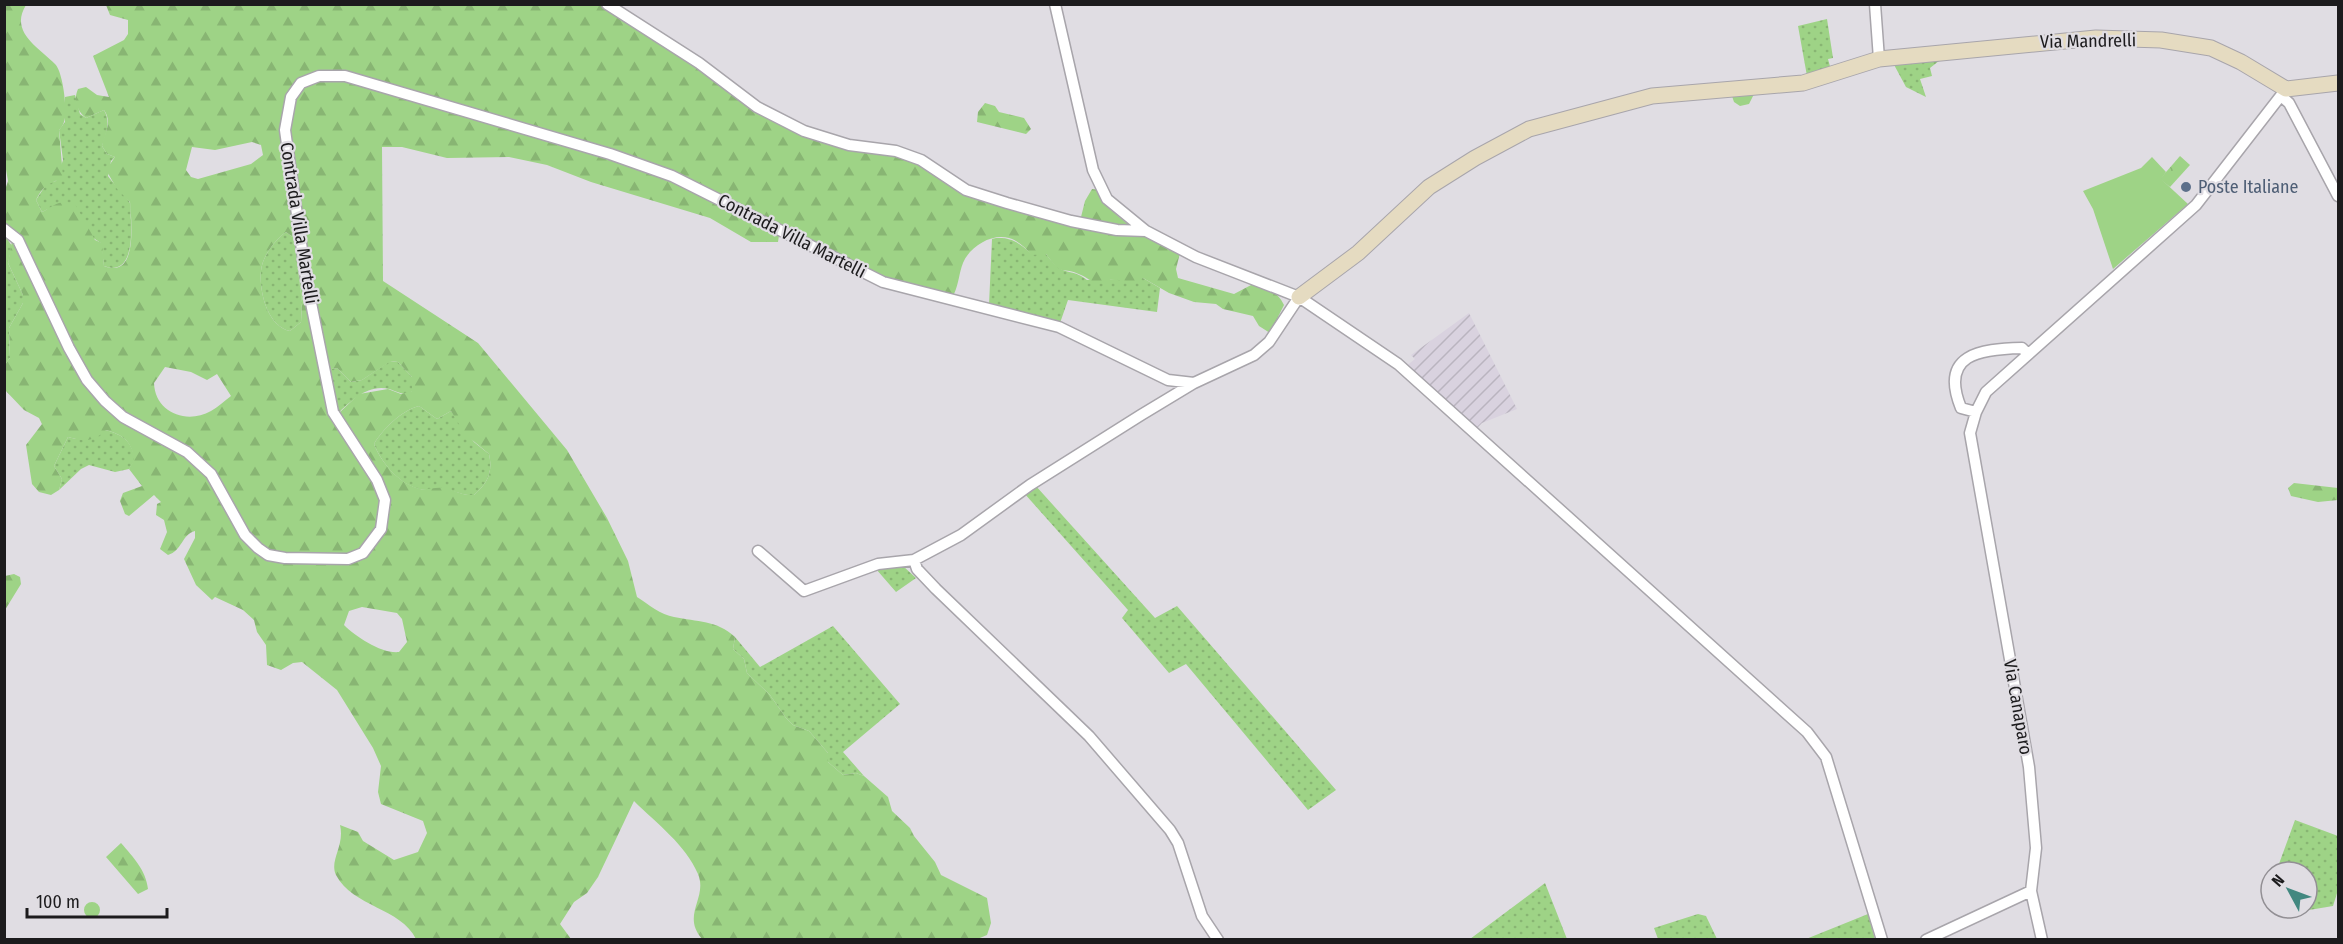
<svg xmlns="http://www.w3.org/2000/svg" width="2343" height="944" viewBox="0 0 2343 944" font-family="'Fira Sans Condensed',sans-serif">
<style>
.industrial{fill:url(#industrial-furrows)}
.grass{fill:url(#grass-dots)}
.forest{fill:url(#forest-firs);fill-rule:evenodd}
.park{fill:url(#park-crowns)}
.pitch{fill:#9ed386}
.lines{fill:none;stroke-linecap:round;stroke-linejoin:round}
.street-casing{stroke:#a8a5ab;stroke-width:13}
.secondary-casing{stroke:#a8a5ab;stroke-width:17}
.street{stroke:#fff;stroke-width:10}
.secondary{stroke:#e5dbc1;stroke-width:15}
.service-dot{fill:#5c6f8a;stroke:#e0dde3;stroke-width:2}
.labels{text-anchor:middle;stroke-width:4.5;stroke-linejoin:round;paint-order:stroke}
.street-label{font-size:18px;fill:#1c1b1d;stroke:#e0dde3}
.service-label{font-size:18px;fill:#4e5e75;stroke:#e0dde3;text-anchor:start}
</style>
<defs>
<pattern id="industrial-furrows" width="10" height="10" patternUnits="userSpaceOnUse" patternTransform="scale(1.5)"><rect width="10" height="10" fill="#d9d2df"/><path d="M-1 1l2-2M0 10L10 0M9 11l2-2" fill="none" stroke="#bab4bf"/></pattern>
<pattern id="grass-dots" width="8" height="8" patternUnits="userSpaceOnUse" patternTransform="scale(1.5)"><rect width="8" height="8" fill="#9ed386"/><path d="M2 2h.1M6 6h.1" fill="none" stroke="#88b573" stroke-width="1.8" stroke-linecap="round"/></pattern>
<pattern id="forest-firs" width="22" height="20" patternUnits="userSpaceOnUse" patternTransform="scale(1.5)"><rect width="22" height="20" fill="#9ed386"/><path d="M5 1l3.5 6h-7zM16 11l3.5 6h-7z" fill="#88b573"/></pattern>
<pattern id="park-crowns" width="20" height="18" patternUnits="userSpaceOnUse" patternTransform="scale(1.5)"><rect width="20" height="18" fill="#9ed386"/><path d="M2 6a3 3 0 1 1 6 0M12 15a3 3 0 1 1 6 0" fill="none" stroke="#88b573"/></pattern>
</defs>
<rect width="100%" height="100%" fill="#e0dde3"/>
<!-- industrial -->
<path class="industrial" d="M 1469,313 L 1517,409 L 1482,423 L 1476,429 L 1405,367 L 1415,359 L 1411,355 Z"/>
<!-- grass -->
<path class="grass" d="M 1827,19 L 1833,58 L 1828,59 L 1831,70 L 1807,76 L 1798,26 Z
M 1944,57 L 1930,68 L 1932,76 L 1920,79 L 1926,97 L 1906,87 L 1892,61 Z
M 75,95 L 80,114 L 86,118 L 104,110 C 111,122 106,134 102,146 L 107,154 L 115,157 L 111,161 L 108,176 C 113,183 126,196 129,201 C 132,206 130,215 131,220 C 132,237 132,277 104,266 L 101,243 L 48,209 L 42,212 L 36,200 L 47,183 L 56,181 L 63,160 L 59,130 L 65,122 L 65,97 Z
M 286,232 L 294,238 L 302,302 L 301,322 L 290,331 C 267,326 259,291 261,271 C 262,257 274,241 286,232 Z
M 5,236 L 12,246 L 8,263 L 23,295 L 23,303 L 9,328 L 10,358 L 5,364 Z
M 996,238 C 1013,237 1020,244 1032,254 L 1046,254 C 1065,280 1070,266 1087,280 L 1143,278 L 1160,288 L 1157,312 L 1068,300 L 1060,323 L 989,305 L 992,239 Z
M 390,361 L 398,362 L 412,377 L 412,391 L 408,394 C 400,394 396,391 389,389 C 367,384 352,401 338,413 L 330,372 L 332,369 L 337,368 L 351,382 L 362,380 Z
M 419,406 L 437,419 L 451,411 L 474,442 L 489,454 C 493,472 488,483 474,495 C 465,496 461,493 452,491 C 442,488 430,491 419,489 C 399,484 381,462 374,444 C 382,430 402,410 419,406 Z
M 106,430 C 123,435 132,441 135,460 L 129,469 L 115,472 L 89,465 L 81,469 L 59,490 L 62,479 L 54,466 L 68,437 L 76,439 Z
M 1035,485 L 1155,618 L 1177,606 L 1336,790 L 1308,810 L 1186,664 L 1169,673 L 1122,618 L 1128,610 L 1024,493 Z
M 903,566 L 916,578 L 896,592 L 876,569 Z
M 833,626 L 900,704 L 843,752 L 864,776 L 856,773 L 843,775 L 828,762 L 828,753 L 809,731 L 793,725 L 786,718 L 770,695 L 747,673 L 744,659 L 733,649 L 735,637 L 760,667 Z
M 2295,820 L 2338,836 L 2338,890 L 2333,906 L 2303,911 L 2298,908 L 2307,908 L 2307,872 L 2276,872 Z
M 1545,883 L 1567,939 L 1470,939 Z
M 1698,914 L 1706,916 L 1717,939 L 1658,939 L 1654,928 Z
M 1868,914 L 1875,939 L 1806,939 Z"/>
<!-- forest -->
<path class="forest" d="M 603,4 L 787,125 L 906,156 L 942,176 L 1079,225 L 1085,201 L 1092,189 L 1100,190 C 1110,221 1153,239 1180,253 L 1176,269 L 1178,278 L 1234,294 L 1253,284 C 1268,287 1278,292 1284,305 L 1270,333 L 1259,326 L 1253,316 L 1223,309 L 1216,304 L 1194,302 L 1169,293 L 1143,278 L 1134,282 L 1111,279 C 1098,289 1092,280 1081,275 C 1061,265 1064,279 1046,254 L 1032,255 C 1025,248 1019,241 1009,238 C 992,233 970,246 963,263 C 959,273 959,283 954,294 L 945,294 L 877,276 L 780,229 L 778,242 L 751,242 L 710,218 L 591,182 L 547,165 L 509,157 L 447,158 L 402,147 L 382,147 L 383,281 L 478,343 L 567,450 L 607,518 L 628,561 L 637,597 C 648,604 661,615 674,617 C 697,622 717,620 735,637 L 733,649 L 744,659 L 747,673 L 770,695 L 786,718 L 793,725 L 809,731 L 828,753 L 828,762 L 843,775 L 856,773 L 864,776 L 888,797 L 892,811 L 910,828 L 914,836 L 935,862 L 941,875 L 987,898 L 991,923 L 987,935 L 975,940 L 702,939 C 681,915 708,898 698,874 C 686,845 656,823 634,801 L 598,877 L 587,893 L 574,902 L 560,924 L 571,939 L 416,939 C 401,908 353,907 336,875 C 329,860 345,846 340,825 L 358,832 L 363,841 L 394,860 L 418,852 L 427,833 L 423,821 L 381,804 L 378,792 L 381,766 L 373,748 L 337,690 L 302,662 L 293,663 L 281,670 L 267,665 L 266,645 L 257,632 L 254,620 L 243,610 L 215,597 L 212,600 L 196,585 L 184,559 L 195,538 L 195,531 C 182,534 182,551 168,555 L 160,549 L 167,532 L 164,520 L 156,515 L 157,504 L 161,502 L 154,495 L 129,516 L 125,514 L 120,501 L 123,493 L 142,486 L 129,469 L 134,460 C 132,441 123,435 106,430 C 93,442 85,442 68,437 L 54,466 L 62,479 L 59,490 L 51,495 L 39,492 L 32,484 L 26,445 L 42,424 L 39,418 L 24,410 L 5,390 L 5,364 L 10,358 L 9,328 L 23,303 L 23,295 L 8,263 L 12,241 L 5,227 L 5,190 L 8,181 L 4,158 L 4,5 L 26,5 C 9,32 39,48 55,64 C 63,71 68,113 64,122 C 63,125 61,128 59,130 L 63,177 C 47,186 45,183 36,200 L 42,212 C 55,205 59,199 75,204 L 95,240 L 102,243 L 104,266 C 139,280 131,219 130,202 L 117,189 L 106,170 L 115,157 L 107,154 L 102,146 C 104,133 113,123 104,110 L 86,118 C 77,111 73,100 78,89 L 86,87 L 97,95 L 109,97 L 93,56 L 124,40 L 128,34 L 128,20 L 110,15 L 106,5 ZM 252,142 L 261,145 L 263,155 L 251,164 L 198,179 L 191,177 L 186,170 L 192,147 L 215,150 ZM 286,232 L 294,238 L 302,302 L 301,322 L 290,331 C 267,326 259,291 261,271 C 262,257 274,241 286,232 ZM 391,361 L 398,362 L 412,377 L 412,391 L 401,394 L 388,389 L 359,394 L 339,413 L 330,382 L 332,369 L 337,368 L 351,382 L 362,380 ZM 165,367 L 191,372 L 207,380 L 217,374 L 231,396 C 224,401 218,407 211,411 C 186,425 155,412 154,383 ZM 419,406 L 437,419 L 451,411 L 465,434 L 489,454 C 493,472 488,483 474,495 C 462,496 455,490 443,488 C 435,487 427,490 420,489 C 399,484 381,462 374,444 C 382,430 402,410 419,406 ZM 362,607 L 397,613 L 402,619 L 407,642 L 399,652 C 382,654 356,637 344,625 L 349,611 Z
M 1731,93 L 1754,94 L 1749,104 L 1740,106 L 1734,102 Z
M 985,103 L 995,106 L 999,112 L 1024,118 L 1031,129 L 1026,134 L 977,122 L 978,112 Z
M 2294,483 L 2338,488 L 2338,500 L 2318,502 L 2291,496 L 2288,488 Z
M 14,574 L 20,577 L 21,584 L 5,610 L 5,576 Z
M 121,843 C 133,857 146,870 148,889 L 138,894 L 106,857 Z
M84 910a8 8 0 1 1 16 0a8 8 0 1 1-16 0Z"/>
<!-- park -->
<path class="park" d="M 2180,156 L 2190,165 L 2170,187 L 2160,179 Z"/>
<!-- pitch -->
<path class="pitch" d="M 2152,157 L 2166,172 L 2161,179 L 2188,204 L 2113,269 L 2093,209 L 2083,191 L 2141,168 Z"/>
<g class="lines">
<defs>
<path id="street" d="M 607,4 L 699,63 L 757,107 L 804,131 L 849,145 L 896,151 L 921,160 L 966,190 L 1007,203 L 1071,221 L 1117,230 L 1146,231 L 1196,257 L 1299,297 L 1398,364 L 1807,732 L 1826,757 L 1882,940
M 1055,4 L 1093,170 L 1107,199 L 1146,231
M 1875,4 L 1879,59
M 2281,96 L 2289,103 L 2338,196
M 4,229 L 18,240 L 69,348 L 87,380 L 105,401 L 123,417 L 187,452 L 211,474 L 245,535 L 258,548 L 268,555 L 285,558 L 348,559 L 363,553 L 381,529 L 385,500 L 377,480 L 333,412 L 306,278 L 285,130 L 291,97 L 301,83 L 319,76 L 345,76 L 610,154 L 672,176 L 883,282 L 1059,327 L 1168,380 L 1194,383
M 1976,412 L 1961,408 C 1939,354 1980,349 2022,348 L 2028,354
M 758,551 L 804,591 L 878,564 L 914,560 L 961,535 L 1030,485 L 1141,415 L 1194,383 L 1254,355 L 1269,342 L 1299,297
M 914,560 L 917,569 L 936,589 L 1089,736 L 1170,830 L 1178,843 L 1202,916 L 1218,940
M 2031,891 L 2042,940
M 1926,940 L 2031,891 L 2036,848 L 2029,767 L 1970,433 L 1976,412 L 1986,392 L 2196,205 L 2286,89"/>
<path id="secondary" d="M 1299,297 L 1358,253 L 1429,187 L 1475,158 L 1529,129 L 1652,96 L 1803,83 L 1879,59 L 2096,38 L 2161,40 L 2211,48 L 2241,62 L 2286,89 L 2338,83"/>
</defs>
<!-- street casing -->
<use href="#street" class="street-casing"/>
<!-- secondary casing -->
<use href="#secondary" class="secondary-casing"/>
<!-- street -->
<use href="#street" class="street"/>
<!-- secondary -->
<use href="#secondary" class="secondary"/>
</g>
<!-- markers -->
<circle class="service-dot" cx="2186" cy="187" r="6"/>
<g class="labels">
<!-- street labels -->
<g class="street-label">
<text transform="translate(2088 41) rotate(-1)" y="6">Via Mandrelli</text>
<text transform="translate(299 223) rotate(81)" y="6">Contrada Villa Martelli</text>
<text transform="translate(792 236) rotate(27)" y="6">Contrada Villa Martelli</text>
<text transform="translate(2018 707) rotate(80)" y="6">Via Canaparo</text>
</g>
<!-- service labels -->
<g class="service-label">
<text x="2198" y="193">Poste Italiane</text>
</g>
</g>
<!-- border -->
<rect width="2343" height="944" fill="none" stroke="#1c1b1d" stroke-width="12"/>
<!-- north arrow -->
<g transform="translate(2289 890) rotate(311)"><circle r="28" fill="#e0dde3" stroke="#928f94" stroke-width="1.5"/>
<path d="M0-4.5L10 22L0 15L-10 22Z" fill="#428880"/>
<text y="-9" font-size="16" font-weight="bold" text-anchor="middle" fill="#1c1b1d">N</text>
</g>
<!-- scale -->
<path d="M27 908v9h140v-9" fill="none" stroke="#1c1b1d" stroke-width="3"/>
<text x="36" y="908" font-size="18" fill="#1c1b1d" stroke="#e0dde3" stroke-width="4.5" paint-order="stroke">100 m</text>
</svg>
